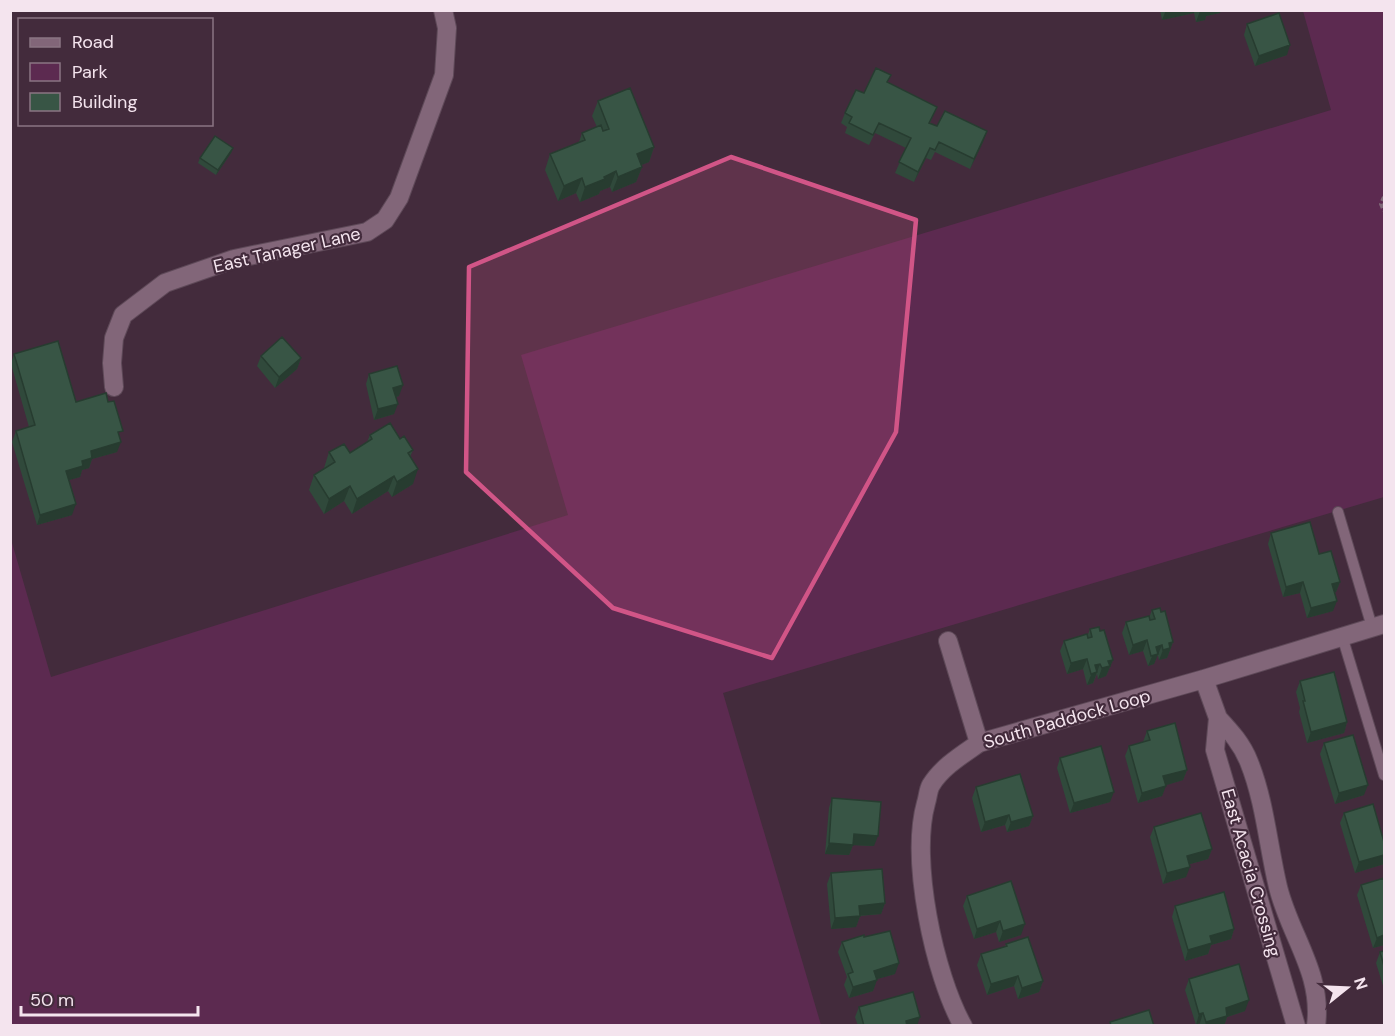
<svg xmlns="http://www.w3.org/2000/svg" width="1395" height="1036" viewBox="0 0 1395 1036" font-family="'DM Sans',sans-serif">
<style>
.green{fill:#5c2a50}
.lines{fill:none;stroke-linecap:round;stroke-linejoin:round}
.service-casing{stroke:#5e4958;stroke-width:12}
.minor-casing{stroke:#5e4958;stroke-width:20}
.path{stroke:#7e6877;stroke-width:4;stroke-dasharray:4.5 3;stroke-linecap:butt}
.service{stroke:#826679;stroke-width:10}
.minor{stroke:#826679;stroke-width:18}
.wall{fill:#30493b}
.shaded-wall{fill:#273c30}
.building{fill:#385545;stroke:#273c30;stroke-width:1.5}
.marked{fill:#d15587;fill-opacity:0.2;stroke:#d15587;stroke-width:4.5;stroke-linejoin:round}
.labels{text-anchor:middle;stroke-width:4.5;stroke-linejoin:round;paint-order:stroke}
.street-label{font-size:18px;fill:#f4e4ee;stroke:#432b3c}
</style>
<rect width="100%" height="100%" fill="#432b3c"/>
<!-- green -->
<path class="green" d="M 1303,11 L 1384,11 L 1384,497 L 723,693 L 821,1025 L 11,1025 L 10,536 L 51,677 L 568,515 L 521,355 L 1331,110 Z"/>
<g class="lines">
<defs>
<path id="service" d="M 1338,512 L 1372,627
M 1342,636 L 1384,775"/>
<path id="minor" d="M 114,387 L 112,363 L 114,338 L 123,315 L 165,283 L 234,259 L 367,232 L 385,220 L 399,198 L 444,75 L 447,28 L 443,10
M 948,641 L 979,743
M 1204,679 L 1218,718 L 1215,750 L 1296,1026
M 1218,718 C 1231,732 1242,744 1249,762 C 1265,802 1268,845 1278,887 C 1290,936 1323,973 1316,1026
M 963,1026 C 934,974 910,860 926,803 C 928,797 928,790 931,785 C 942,767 962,755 979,743 L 1204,679 L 1384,624"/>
</defs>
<!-- service casing -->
<use href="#service" class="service-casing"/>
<!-- minor casing -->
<use href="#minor" class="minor-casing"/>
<!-- path -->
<path class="path" d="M 1384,197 L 1381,204 L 1384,211"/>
<!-- service -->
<use href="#service" class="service"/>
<!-- minor -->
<use href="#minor" class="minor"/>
</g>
<!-- wall -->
<path class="wall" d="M 1160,10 L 1221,10 L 1220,13 L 1206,16 L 1205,20 L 1196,22 L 1194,13 L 1162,20 Z
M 1247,24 L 1287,55 L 1255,66 L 1244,35 Z
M 888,83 L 937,107 L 930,123 L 983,142 L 970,169 L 935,152 L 931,160 L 926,158 L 914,182 L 895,173 L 906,148 L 875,133 L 869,145 L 845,133 L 847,127 L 841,123 L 845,113 L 864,93 Z
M 598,101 L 654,147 L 649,162 L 641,165 L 642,167 L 636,182 L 612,192 L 610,187 L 600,191 L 599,194 L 580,202 L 576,193 L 558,201 L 545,170 L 550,154 L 579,142 L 582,133 L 597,127 L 592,116 Z
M 233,148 L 231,153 L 216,175 L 198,163 L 200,158 Z
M 14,354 L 76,402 L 120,438 L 117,452 L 92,459 L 89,468 L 82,470 L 80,477 L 69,480 L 72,515 L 37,525 L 12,442 L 16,431 L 29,427 L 11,364 Z
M 261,356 L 301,358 L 297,369 L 275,388 L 257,366 Z
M 369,374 L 399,396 L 396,397 L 394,414 L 374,420 L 366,384 Z
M 370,435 L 400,439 L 413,450 L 410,457 L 413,484 L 392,497 L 388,491 L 352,514 L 344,501 L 324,514 L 309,490 L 314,475 L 324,468 L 329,452 L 350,453 L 367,442 Z
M 1271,533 L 1319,554 L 1340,582 L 1336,592 L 1334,593 L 1333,611 L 1307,618 L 1300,593 L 1283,597 L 1268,544 Z
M 1152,610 L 1173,642 L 1167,658 L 1159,660 L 1158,656 L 1157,656 L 1154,664 L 1148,666 L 1143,651 L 1129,655 L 1122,633 L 1126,622 L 1149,618 Z
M 1090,629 L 1100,631 L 1113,660 L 1106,676 L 1098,679 L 1097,674 L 1093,683 L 1087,685 L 1083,669 L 1067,674 L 1060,651 L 1064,641 L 1087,637 Z
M 1300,681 L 1347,722 L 1344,733 L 1307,743 L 1299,712 L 1300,708 L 1296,692 Z
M 1147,731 L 1187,770 L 1183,780 L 1166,785 L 1162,796 L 1138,803 L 1125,756 L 1129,746 L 1143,742 Z
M 1324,743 L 1364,795 L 1335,804 L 1320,754 Z
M 1060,758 L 1110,802 L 1070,813 L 1057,768 Z
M 976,787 L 1033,816 L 1029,826 L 1007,832 L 1005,825 L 981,832 L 972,798 Z
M 832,798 L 874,846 L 853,845 L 849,855 L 825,854 L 829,808 Z
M 1344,813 L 1384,864 L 1355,873 L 1340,823 Z
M 1154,827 L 1212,849 L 1208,859 L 1190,864 L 1186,877 L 1163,884 L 1150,837 Z
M 831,873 L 885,903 L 881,914 L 860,916 L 856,927 L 831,929 L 827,884 Z
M 1361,885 L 1384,945 L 1373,948 L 1357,895 Z
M 967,896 L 1021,935 L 999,942 L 996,932 L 974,939 L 963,906 Z
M 1175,906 L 1234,929 L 1231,939 L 1211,945 L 1208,954 L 1185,961 L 1172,917 Z
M 842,942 L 895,974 L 877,979 L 873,991 L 849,998 L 844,985 L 847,977 L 838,952 Z
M 1006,944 L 1043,981 L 1039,992 L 1018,999 L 1014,986 L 987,995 L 977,965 L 981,954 L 1005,947 Z
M 1384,951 L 1384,989 L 1376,963 L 1380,952 Z
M 1189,979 L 1245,1011 L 1227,1017 L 1224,1026 L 1200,1026 L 1200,1023 L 1196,1025 L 1185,990 Z
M 859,1007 L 917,1026 L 858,1026 L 855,1017 Z"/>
<!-- shaded-wall -->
<path class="shaded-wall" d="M 1166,10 L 1195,10 L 1194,13 L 1162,20 Z
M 1203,10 L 1221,10 L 1220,13 L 1206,16 L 1205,20 L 1196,22 L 1200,11 Z
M 1290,45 L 1287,55 L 1255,66 L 1259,56 Z
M 987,131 L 983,142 L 970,169 L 974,159 Z
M 654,147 L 649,162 L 631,169 L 637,154 Z
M 233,148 L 231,153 L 216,175 L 218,170 Z
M 930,148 L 926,158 L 914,182 L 918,172 Z
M 642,167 L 636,182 L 612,192 L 618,177 Z
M 616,171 L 610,187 L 600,191 L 599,194 L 580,202 L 585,187 Z
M 582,178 L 576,193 L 558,201 L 564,186 Z
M 301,358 L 297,369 L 275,388 L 279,377 Z
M 403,385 L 399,396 L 389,399 L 393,388 Z
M 398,404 L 394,414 L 374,420 L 378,409 Z
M 121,442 L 117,452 L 92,459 L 89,468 L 82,470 L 80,477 L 62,482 L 66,471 L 82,461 L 91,451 Z
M 418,469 L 413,484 L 392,497 L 397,482 Z
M 394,476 L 388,491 L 352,514 L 357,499 Z
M 350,486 L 344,501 L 324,514 L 329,499 Z
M 76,504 L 72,515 L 37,525 L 40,515 Z
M 1303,582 L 1300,593 L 1283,597 L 1286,587 Z
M 1340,582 L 1336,592 L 1328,595 L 1332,584 Z
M 1337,601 L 1333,611 L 1307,618 L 1311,608 Z
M 1147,640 L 1143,651 L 1129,655 L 1133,645 Z
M 1173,642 L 1167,658 L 1159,660 L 1163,650 L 1169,643 Z
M 1162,645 L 1154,664 L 1148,666 L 1156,647 Z
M 1087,659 L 1083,669 L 1067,674 L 1071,663 Z
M 1113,660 L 1106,676 L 1098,679 L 1102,668 L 1108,661 Z
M 1100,664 L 1093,683 L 1087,685 L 1095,665 Z
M 1347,722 L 1344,733 L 1307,743 L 1311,732 Z
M 1187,770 L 1183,780 L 1160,787 L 1163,776 Z
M 1368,785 L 1364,795 L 1335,804 L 1339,793 Z
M 1166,786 L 1162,796 L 1138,803 L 1142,793 Z
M 1114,792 L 1110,802 L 1070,813 L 1074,803 Z
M 1009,815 L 1005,825 L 981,832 L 985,822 Z
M 1033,816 L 1029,826 L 1007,832 L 1011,822 Z
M 854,834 L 878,836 L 874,846 L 850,845 Z
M 829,843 L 853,845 L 849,855 L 825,854 Z
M 1212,849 L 1208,859 L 1183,866 L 1187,856 Z
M 1384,855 L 1384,864 L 1355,873 L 1359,862 Z
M 1190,867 L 1186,877 L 1163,884 L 1167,873 Z
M 885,903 L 881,914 L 855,916 L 859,906 Z
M 860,916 L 856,927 L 831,929 L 835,918 Z
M 1000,921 L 996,932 L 974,939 L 977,929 Z
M 1025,924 L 1021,935 L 999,942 L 1003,931 Z
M 1234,929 L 1231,939 L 1211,945 L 1208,954 L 1185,961 L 1188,950 L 1210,936 Z
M 1384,935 L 1384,945 L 1373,948 L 1377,938 Z
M 899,963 L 895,974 L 870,981 L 874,971 Z
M 1018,976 L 1014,986 L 987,995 L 991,984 Z
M 877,980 L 873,991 L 849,998 L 853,987 Z
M 1043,981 L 1039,992 L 1018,999 L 1022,988 Z
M 1249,1000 L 1245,1011 L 1227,1017 L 1224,1026 L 1205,1026 L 1206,1022 L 1226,1008 Z
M 1203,1013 L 1200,1023 L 1196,1025 L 1199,1014 Z
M 920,1017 L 917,1026 L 904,1026 L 906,1021 Z"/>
<!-- building -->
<path class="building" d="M 1279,13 L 1290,45 L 1259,56 L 1247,24 Z
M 876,68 L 891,75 L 887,82 L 937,107 L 929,123 L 937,126 L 945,111 L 987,131 L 974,159 L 939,142 L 935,150 L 930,148 L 918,172 L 899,162 L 911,138 L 879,123 L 873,135 L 849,123 L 852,117 L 845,113 L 856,90 L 864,93 Z
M 630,88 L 654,147 L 637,154 L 642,167 L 618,177 L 616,171 L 604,177 L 605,179 L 585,187 L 582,178 L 564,186 L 550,154 L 585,140 L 582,133 L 601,125 L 603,131 L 609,129 L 598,101 Z
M 215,136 L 233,148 L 218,170 L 200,158 Z
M 282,337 L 301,358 L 279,377 L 261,356 Z
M 58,341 L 76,402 L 106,393 L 108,402 L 114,401 L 123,431 L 118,432 L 121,442 L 91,451 L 92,458 L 82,461 L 83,466 L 66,471 L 76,504 L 40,515 L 16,431 L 35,425 L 14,354 Z
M 397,366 L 403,385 L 393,388 L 398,404 L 378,409 L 369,374 Z
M 390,423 L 400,439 L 404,436 L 413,450 L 408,453 L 418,469 L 397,482 L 394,476 L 357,499 L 350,486 L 329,499 L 314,475 L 335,462 L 329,452 L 344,444 L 350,453 L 372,439 L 370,435 Z
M 1310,522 L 1319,554 L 1331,551 L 1340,582 L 1332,584 L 1337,601 L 1311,608 L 1303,582 L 1286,587 L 1271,533 Z
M 1160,608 L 1161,612 L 1165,611 L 1173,642 L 1169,643 L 1170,648 L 1163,650 L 1162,645 L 1156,647 L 1158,654 L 1151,656 L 1147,640 L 1133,645 L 1126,622 L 1149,616 L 1150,620 L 1155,619 L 1152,610 Z
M 1099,627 L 1100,631 L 1104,630 L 1113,660 L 1108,661 L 1110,666 L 1102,668 L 1100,664 L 1095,665 L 1097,672 L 1091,674 L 1087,659 L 1071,663 L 1064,641 L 1087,634 L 1088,638 L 1092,637 L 1090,629 Z
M 1334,672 L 1347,722 L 1311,732 L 1303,701 L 1305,701 L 1300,681 Z
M 1175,723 L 1187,770 L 1163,776 L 1166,786 L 1142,793 L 1129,746 L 1150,740 L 1147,731 Z
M 1353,735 L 1368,785 L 1339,793 L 1324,743 Z
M 1101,746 L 1114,792 L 1074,803 L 1060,758 Z
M 1020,774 L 1033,816 L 1011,822 L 1009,815 L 985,822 L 976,787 Z
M 832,798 L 881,802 L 878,836 L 854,834 L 853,845 L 829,843 Z
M 1373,804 L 1384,842 L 1384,855 L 1359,862 L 1344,813 Z
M 1201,813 L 1212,849 L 1187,856 L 1190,867 L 1167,873 L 1154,827 Z
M 882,869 L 885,903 L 859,906 L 860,916 L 835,918 L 831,873 Z
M 1384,878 L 1384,935 L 1377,938 L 1361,885 Z
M 1011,881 L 1025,924 L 1003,931 L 1000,921 L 977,929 L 967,896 Z
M 1224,892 L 1234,929 L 1210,936 L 1212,943 L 1188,950 L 1175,906 Z
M 890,931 L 899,963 L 874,971 L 877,980 L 853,987 L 848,974 L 853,972 L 842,942 L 864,935 L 864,937 Z
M 1028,937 L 1043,981 L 1022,988 L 1018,976 L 991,984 L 981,954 L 1007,946 L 1006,944 Z
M 1384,951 L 1384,966 L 1380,952 Z
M 1239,964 L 1249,1000 L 1226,1008 L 1227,1016 L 1206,1022 L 1203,1013 L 1199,1014 L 1189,979 Z
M 913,992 L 920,1017 L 906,1021 L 907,1026 L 864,1026 L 859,1007 Z
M 1149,1010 L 1154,1026 L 1111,1026 L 1110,1022 Z"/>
<!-- marked area -->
<path class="marked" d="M 731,157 L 916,220 L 896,432 L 772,658 L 613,608 L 466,472 L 469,267 Z"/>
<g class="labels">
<!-- street labels -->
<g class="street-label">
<text transform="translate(287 250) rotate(-13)" y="6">East Tanager Lane</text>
<text transform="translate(1067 719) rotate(-16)" y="6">South Paddock Loop</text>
<text transform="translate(1251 873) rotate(74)" y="6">East Acacia Crossing</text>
</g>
</g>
<!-- border -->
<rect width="1395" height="1036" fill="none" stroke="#f4e4ee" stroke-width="24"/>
<!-- legend -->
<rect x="18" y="18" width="195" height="108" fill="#432b3c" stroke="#8a7583" stroke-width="1.5"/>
<rect x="30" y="38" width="30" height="9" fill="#826679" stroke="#8a7583" stroke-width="1.5"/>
<text x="72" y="48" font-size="18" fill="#f4e4ee">Road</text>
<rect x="30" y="63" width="30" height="18" fill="#5c2a50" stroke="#8a7583" stroke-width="1.5"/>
<text x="72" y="78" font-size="18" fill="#f4e4ee">Park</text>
<rect x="30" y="93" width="30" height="18" fill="#385545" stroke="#8a7583" stroke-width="1.5"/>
<text x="72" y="108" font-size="18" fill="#f4e4ee">Building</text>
<!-- north arrow -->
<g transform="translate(1347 988) rotate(72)" stroke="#432b3c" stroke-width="4.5" paint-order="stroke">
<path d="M0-4.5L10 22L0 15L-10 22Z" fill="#f4e4ee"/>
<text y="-9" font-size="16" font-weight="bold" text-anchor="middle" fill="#f4e4ee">N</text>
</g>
<!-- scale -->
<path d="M21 1006v9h177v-9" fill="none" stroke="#f4e4ee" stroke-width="3"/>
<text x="30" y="1006" font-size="18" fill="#f4e4ee" stroke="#432b3c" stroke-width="4.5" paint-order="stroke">50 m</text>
</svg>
